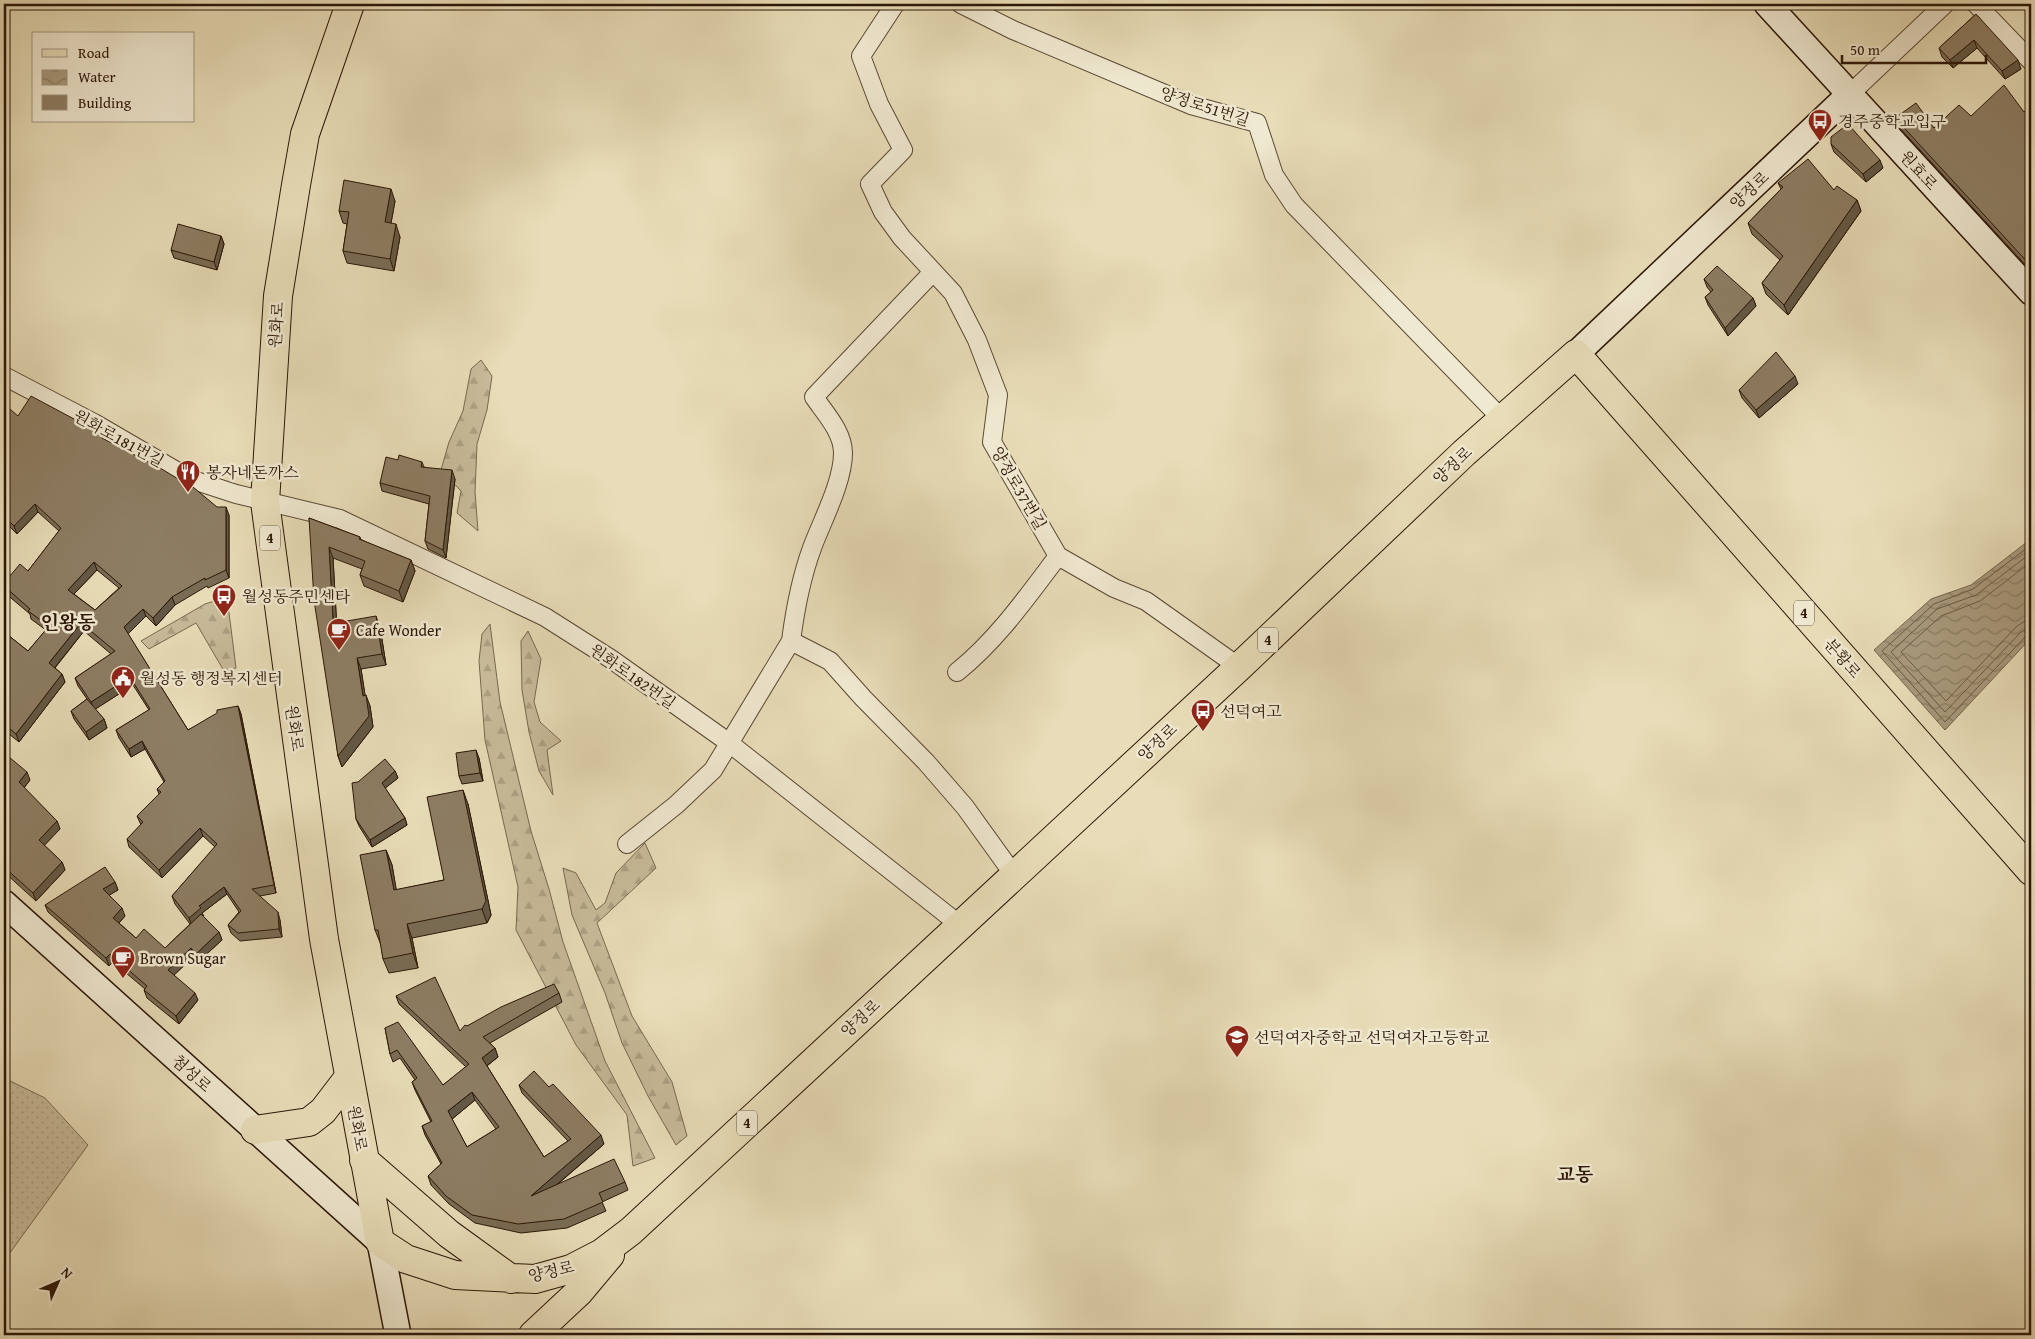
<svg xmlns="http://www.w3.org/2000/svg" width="2035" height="1339" viewBox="0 0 2035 1339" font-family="'Gentium Book Plus','Noto Serif KR',serif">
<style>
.forest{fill:url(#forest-firs);stroke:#7a6850}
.garden{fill:url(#garden-dots);stroke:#7a6850}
.water{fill:url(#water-waves);stroke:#76654d}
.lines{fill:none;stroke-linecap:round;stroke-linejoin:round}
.shore{stroke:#6a5842;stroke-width:1}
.street-casing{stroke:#5a4833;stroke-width:20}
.secondary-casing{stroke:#2b1607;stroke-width:28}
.primary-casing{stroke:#2b1607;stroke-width:30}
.street{stroke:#f0e9d1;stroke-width:18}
.secondary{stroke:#f0e9d1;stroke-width:25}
.primary{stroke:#e8ddb8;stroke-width:28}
.wall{fill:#796c55;stroke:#2b1607;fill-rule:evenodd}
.shaded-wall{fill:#635845;stroke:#2b1607}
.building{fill:#8d7d63;stroke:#2b1607;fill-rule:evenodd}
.labels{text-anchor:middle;stroke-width:5;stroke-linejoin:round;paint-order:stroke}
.shield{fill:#f0e9d1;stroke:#654;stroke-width:1}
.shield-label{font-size:15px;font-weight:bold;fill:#2b1607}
.street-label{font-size:16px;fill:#2b1607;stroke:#f0e9d1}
.poi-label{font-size:16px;fill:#2b1607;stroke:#f0e9d1;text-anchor:start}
.quarter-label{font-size:19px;font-weight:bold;fill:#2b1607;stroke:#f0e9d1}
</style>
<defs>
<pattern id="forest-firs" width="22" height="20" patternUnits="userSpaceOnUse" patternTransform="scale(1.25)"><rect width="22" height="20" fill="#c8bb9a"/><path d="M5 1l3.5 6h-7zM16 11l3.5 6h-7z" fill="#aca083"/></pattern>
<pattern id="garden-dots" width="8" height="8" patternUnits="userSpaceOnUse" patternTransform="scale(1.25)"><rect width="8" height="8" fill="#c8bb9a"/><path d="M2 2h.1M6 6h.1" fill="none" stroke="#aca083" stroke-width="1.8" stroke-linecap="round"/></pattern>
<pattern id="water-waves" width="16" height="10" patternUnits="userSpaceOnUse" patternTransform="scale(1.25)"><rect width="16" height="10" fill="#a8997c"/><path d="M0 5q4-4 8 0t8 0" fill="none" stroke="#897c64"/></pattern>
</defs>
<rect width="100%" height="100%" fill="#e8ddb8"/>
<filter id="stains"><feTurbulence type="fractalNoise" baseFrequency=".004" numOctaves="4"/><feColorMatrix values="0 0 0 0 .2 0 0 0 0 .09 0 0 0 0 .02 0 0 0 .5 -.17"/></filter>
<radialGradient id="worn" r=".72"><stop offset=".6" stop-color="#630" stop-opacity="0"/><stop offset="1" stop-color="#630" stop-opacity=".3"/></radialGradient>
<!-- forest -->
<path class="forest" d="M 481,360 L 492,376 L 487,410 L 477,444 L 475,492 L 478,531 L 457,513 L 461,491 L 441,470 L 449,442 L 463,411 L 471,369 Z
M 227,597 L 236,668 L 224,671 L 196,623 L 149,649 L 141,641 L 205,604 Z
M 490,624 L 500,702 L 531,831 L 549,889 L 563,942 L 605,1061 L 655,1158 L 633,1166 L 627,1115 L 576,1045 L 516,930 L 518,887 L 485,740 L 479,661 L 482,634 Z
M 528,631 L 541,659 L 534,702 L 540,722 L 561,741 L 547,750 L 553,795 L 539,771 L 529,732 L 522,690 L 521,641 Z
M 645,843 L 656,868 L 597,923 L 632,1016 L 672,1082 L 687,1136 L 676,1145 L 648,1096 L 622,1043 L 605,993 L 572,915 L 563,868 L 576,873 L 596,910 L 605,903 L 616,873 Z"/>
<!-- garden -->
<path class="garden" d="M 4,1078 L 45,1098 L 88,1145 L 4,1261 Z"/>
<!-- water -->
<path class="water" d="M 2031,539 L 2031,638 L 1945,730 L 1874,650 L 1931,599 L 1971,585 Z"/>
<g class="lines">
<!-- shore -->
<path class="shore" d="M 2031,545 L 1973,589 L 1934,604 L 1882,651 L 1945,722 L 2026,636 L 2031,635
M 2031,553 L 1976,595 L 1937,609 L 1891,652 L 1945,712 L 2021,632 L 2031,628
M 2031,562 L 1980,601 L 1941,616 L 1901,652 L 1946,701 L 2016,627 L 2023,622 L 2031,621"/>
<defs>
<path id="street" d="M 895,4 L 861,56 L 879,104 L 903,150 L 870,184 L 883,212 L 902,238 L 953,293 L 977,340 L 998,395 L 992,442 L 1058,556 L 1114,588 L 1146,601 L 1239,667
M 961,4 L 1013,30 L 1191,105 L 1257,123 L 1274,175 L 1294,205 L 1502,419
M 1976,4 L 2031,61
M 1850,94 L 1945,4
M 933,272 L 814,397 C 825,413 843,432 843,453 C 843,482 822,521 812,548 C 801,578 795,610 791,641 L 830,661 L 863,698 L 926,762 L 965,807 L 1014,875
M 4,376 L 94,423 L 190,479 L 236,494 L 340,519 L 545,617 L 611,659 L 728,742 L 960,925
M 957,672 C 997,640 1027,597 1058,556
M 627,844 L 676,805 L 713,770 L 791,641"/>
<path id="secondary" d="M 1767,4 L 2031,292
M 1576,354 L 1850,94
M 4,903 L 380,1242 L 398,1335"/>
<path id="primary" d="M 350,4 L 305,134 L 296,185 L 278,296 L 265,502 L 324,939 L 380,1242 L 406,1259 L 455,1275 L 535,1279 L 571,1269 L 602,1253 L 631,1231 L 1239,667 L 1464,453 L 1576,354 L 2031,871
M 255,1130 L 309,1122 L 323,1111 L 349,1077
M 364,1160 L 449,1234 L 511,1279
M 533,1335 L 579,1292 L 610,1255"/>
</defs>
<!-- street casing -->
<use href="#street" class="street-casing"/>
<!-- secondary casing -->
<use href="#secondary" class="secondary-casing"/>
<!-- primary casing -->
<use href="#primary" class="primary-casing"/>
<!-- street -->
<use href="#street" class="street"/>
<!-- secondary -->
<use href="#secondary" class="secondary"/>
<!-- primary -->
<use href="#primary" class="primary"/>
</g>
<!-- wall -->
<path class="wall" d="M 1976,14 L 2021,69 L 2005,79 L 1977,48 L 1953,68 L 1942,57 L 1939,48 Z
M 2031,107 L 2031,271 L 1898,126 L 1895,118 L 1934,128 L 1971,116 L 2024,112 Z
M 1831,144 L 1883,168 L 1866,182 L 1834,152 Z
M 1778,183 L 1834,190 L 1857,200 L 1861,211 L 1788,315 L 1766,294 L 1762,283 L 1780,260 L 1752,234 L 1748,223 L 1781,189 Z
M 395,201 L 391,223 L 400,237 L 394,271 L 347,263 L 343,251 L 347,224 L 343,223 L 339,211 Z
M 221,236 L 224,244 L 217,270 L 174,258 L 171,250 Z
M 1704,279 L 1753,298 L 1756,306 L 1728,336 L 1708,305 L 1705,297 L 1711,292 L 1707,287 Z
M 1798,384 L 1759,418 L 1742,398 L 1739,390 Z
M 18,416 L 106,440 L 229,515 L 229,578 L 208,588 L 207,586 L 175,605 L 156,626 L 146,616 L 128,634 L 188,730 L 238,706 L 241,714 L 276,893 L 260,896 L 280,920 L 282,937 L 240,941 L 231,933 L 228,925 L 239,912 L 227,894 L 202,913 L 203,916 L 219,932 L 222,940 L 199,961 L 194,956 L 174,975 L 198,1000 L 179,1024 L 147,998 L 144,990 L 145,989 L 113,962 L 109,966 L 48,912 L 45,905 L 115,882 L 118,890 L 109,895 L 125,916 L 119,923 L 136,938 L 165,948 L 190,924 L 175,904 L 172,896 L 215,847 L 203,836 L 162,878 L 129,847 L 127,839 L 141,825 L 137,816 L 159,794 L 157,789 L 164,782 L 145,749 L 131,757 L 119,738 L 116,730 L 149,710 L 133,685 L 95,709 L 104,719 L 107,728 L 89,740 L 74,719 L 71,711 L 87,699 L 78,686 L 75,678 L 111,654 L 84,631 L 55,668 L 62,674 L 65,682 L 19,742 L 4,730 L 4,632 L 28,651 L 46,630 L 31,619 L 30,614 L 5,593 L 4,589 L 4,583 L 28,571 L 59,531 L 38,512 L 17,534 L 10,527 L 4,534 ZM 97,570 L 119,588 L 95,610 L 74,594 Z
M 398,460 L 422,462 L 424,467 L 455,479 L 446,558 L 428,549 L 425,541 L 429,504 L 382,491 L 380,483 Z
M 309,518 L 360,537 L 361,540 L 411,560 L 415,571 L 403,602 L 364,586 L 360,575 L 362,569 L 333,558 L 337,630 L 380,627 L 386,665 L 361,669 L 365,696 L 370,706 L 373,727 L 342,767 L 338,756 Z
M 479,758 L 483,781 L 462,784 L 459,776 Z
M 4,761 L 30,780 L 24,788 L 57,821 L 60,829 L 44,845 L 62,862 L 65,870 L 36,901 L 4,872 Z
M 395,771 L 398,778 L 385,788 L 405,818 L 407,825 L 372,847 L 359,826 L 356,819 L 358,782 Z
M 468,804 L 491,915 L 487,923 L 412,938 L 418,968 L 389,973 L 383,959 L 381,945 L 375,930 L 386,850 L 392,865 L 396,890 L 444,880 Z
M 559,993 L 562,1002 L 490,1043 L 495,1048 L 498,1057 L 487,1066 L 544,1157 L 568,1141 L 522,1093 L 519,1085 L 549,1087 L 604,1144 L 558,1184 L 625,1182 L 628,1190 L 602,1202 L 606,1211 L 567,1228 L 521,1233 L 475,1223 L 449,1204 L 431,1185 L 428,1176 L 441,1164 L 425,1135 L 422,1126 L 431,1122 L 415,1090 L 412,1082 L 415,1080 L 400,1058 L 393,1062 L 390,1054 L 385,1028 L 443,1085 L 466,1067 L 399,1004 L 396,996 L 460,1031 L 467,1026 ZM 475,1100 L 496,1129 L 467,1147 L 452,1119 Z"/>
<!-- shaded-wall -->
<path class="shaded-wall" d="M 1974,40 L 1977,48 L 1953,68 L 1950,60 Z
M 2018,60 L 2021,69 L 2005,79 L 2002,71 Z
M 1880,160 L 1883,168 L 1866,182 L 1863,174 Z
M 391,189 L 395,201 L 389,234 L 385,222 Z
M 1857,200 L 1861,211 L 1788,315 L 1784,305 Z
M 396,224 L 400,237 L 394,271 L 390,259 Z
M 221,236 L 224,244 L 217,270 L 214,262 Z
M 1753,298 L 1756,306 L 1728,336 L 1725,328 Z
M 1795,376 L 1798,384 L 1759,418 L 1756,410 Z
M 452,470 L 455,479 L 446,558 L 443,550 Z
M 35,504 L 38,512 L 17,534 L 14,526 Z
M 226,507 L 229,515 L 229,578 L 226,570 Z
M 7,519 L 10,527 L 4,534 L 4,522 Z
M 329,547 L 333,558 L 338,648 L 334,638 Z
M 411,560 L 415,571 L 403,602 L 399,591 Z
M 94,562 L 97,570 L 71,597 L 68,590 Z
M 172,597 L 175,605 L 156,626 L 153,618 Z
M 143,609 L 146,616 L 127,635 L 124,627 Z
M 376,616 L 380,627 L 386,665 L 382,654 Z
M 81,623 L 84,631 L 52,671 L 49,663 Z
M 357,658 L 361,669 L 367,707 L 363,696 Z
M 62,674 L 65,682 L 19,742 L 16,734 Z
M 130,677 L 133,685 L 94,710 L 91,702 Z
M 366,695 L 370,706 L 373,727 L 342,767 L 338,756 Z
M 238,706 L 241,714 L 276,893 L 274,885 Z
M 104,719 L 107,728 L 89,740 L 86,732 Z
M 142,741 L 145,749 L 131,757 L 129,749 Z
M 476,750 L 479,758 L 483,781 L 480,773 Z
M 395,771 L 398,778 L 384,789 L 382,783 Z
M 27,772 L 30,780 L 22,790 L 19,782 Z
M 463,790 L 468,804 L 491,915 L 487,923 L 482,909 Z
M 405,818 L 407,825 L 372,847 L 370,840 Z
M 57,821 L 60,829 L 42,848 L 39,840 Z
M 200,828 L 203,836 L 162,878 L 159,870 Z
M 386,850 L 392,865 L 399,905 L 394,890 Z
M 62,862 L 65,870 L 36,901 L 33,893 Z
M 115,882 L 118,890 L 106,897 L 103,889 Z
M 224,887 L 227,894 L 202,913 L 204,916 L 192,926 L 189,918 L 199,906 Z
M 122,908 L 125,916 L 116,926 L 113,918 Z
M 278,912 L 280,920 L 282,937 L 279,929 Z
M 407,924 L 412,938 L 418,968 L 413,953 Z
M 219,932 L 222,940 L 199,961 L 196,954 Z
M 191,948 L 194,956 L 171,978 L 168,970 Z
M 110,954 L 113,962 L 109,966 L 106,958 Z
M 195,993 L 198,1000 L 179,1024 L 176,1016 Z
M 495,1048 L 498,1057 L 485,1067 L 482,1058 Z
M 472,1092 L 475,1100 L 451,1120 L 448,1111 Z
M 601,1135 L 604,1144 L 534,1204 L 531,1196 Z"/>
<!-- building -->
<path class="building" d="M 1976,14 L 2018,60 L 2002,71 L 1974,40 L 1950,60 L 1939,48 Z
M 2004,85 L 2024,112 L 2031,107 L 2031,266 L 1895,118 L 1916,103 L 1934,128 L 1959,105 L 1971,116 Z
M 1848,124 L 1880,160 L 1863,174 L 1831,144 L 1831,137 Z
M 1808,159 L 1834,190 L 1837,186 L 1857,200 L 1784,305 L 1762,283 L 1783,256 L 1748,223 L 1783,187 L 1778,183 Z
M 344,180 L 391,189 L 385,222 L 396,224 L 390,259 L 343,251 L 349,212 L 339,211 Z
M 178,224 L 221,236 L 214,262 L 171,250 Z
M 1717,266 L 1753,298 L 1725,328 L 1705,297 L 1713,290 L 1704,279 Z
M 1776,352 L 1795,376 L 1756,410 L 1739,390 Z
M 31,396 L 104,435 L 102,438 L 160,468 L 185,483 L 187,482 L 217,507 L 226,507 L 226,570 L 205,580 L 205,578 L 172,597 L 153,618 L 143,609 L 124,627 L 188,730 L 217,713 L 217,710 L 238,706 L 274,885 L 252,889 L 278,912 L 279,929 L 238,933 L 228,925 L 241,911 L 224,887 L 199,906 L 201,908 L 189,918 L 172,896 L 217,844 L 200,828 L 159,870 L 127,839 L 143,822 L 137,816 L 161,792 L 157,789 L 165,781 L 142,741 L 129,749 L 116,730 L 150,709 L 130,677 L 91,702 L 75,678 L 115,651 L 81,623 L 49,663 L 62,674 L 16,734 L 4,724 L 4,632 L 28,651 L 49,626 L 28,611 L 30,609 L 4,586 L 4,583 L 20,564 L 28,571 L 61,528 L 35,504 L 14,526 L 7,519 L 4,522 L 4,404 L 18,416 ZM 94,562 L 122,586 L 95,610 L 68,590 Z
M 399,455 L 422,462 L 421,467 L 452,470 L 443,550 L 425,541 L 430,496 L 380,483 L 386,457 L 398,460 Z
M 309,518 L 360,537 L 359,539 L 411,560 L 399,591 L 360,575 L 365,561 L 329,547 L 334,638 L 341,622 L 376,616 L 382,654 L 357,658 L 363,696 L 366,695 L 369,716 L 338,756 L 314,600 Z
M 87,699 L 104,719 L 86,732 L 71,711 Z
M 476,750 L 480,773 L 459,776 L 456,753 Z
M 9,757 L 27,772 L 19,782 L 57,821 L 39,840 L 62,862 L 33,893 L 4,867 L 4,761 Z
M 385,759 L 395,771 L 382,783 L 405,818 L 370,840 L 356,819 L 352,783 L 358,782 Z
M 463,790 L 486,901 L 482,909 L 407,924 L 413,953 L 383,959 L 378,930 L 375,930 L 360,855 L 386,850 L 394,890 L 444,880 L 427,797 Z
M 105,867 L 115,882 L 103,889 L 122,908 L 113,918 L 136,938 L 144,929 L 165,948 L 201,914 L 219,932 L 196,954 L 191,948 L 168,970 L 195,993 L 176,1016 L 144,990 L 147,986 L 110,954 L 106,958 L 45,905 Z
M 435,977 L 460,1031 L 465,1025 L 467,1026 L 501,1007 L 554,984 L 559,993 L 483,1037 L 495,1048 L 482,1058 L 544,1157 L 571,1139 L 519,1085 L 534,1071 L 549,1087 L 553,1084 L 601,1135 L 531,1196 L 614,1159 L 625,1182 L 599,1193 L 603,1202 L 564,1219 L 518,1224 L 472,1215 L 446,1196 L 428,1176 L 442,1163 L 422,1126 L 432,1121 L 412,1082 L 417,1078 L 397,1050 L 390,1054 L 385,1028 L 398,1022 L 443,1085 L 469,1064 L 396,996 ZM 472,1092 L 499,1127 L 467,1147 L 448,1111 Z"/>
<!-- icons -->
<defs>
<symbol id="bus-pin" viewBox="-11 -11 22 30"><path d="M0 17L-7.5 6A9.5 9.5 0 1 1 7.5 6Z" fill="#8f2418" stroke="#f0e9d1"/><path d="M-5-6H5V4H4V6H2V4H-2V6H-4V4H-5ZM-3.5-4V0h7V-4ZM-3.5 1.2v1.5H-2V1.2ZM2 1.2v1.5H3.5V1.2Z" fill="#fff"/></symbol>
<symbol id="restaurant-pin" viewBox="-11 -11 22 30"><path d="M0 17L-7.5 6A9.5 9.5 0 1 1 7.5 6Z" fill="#8f2418" stroke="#f0e9d1"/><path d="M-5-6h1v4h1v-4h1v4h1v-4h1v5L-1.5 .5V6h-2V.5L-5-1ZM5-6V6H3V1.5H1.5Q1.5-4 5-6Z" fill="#fff"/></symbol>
<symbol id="cafe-pin" viewBox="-11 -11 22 30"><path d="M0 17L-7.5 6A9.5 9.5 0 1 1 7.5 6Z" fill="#8f2418" stroke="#f0e9d1"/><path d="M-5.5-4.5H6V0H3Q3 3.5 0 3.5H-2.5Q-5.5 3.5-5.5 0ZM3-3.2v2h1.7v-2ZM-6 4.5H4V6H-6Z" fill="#fff"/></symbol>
<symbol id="civic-pin" viewBox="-11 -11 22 30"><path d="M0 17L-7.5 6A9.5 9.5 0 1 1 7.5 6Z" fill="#8f2418" stroke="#f0e9d1"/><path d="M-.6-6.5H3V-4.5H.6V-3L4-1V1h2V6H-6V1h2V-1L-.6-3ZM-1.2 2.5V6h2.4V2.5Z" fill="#fff"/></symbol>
<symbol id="school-pin" viewBox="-11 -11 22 30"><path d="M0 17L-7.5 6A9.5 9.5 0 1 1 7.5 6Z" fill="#8f2418" stroke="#f0e9d1"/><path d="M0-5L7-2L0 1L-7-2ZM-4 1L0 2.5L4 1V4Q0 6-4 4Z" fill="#fff"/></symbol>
</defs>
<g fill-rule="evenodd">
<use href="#bus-pin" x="1806" y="107" width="28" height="38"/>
<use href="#restaurant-pin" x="174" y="458" width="28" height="38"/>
<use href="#bus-pin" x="210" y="582" width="28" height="38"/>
<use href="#cafe-pin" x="325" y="616" width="28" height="38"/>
<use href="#civic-pin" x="109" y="664" width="28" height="38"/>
<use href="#bus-pin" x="1189" y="697" width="28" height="38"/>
<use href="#cafe-pin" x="109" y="944" width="28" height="38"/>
<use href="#school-pin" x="1223" y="1023" width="28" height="38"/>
</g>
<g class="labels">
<!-- shield labels -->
<g class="shield">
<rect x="260" y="525.5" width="20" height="25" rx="4"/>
<rect x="1794" y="600.5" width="20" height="25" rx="4"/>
<rect x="1258" y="627.5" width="20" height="25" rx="4"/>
<rect x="737" y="1110.5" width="20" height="25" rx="4"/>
</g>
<g class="shield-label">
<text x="270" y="543">4</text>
<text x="1804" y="618">4</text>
<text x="1268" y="645">4</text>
<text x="747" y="1128">4</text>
</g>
<!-- street labels -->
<g class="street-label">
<text transform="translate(1205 106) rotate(18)" y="6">양정로51번길</text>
<text transform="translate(1919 170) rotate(48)" y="6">원효로</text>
<text transform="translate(1749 190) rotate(-43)" y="6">양정로</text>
<text transform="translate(276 325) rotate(-86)" y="6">원화로</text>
<text transform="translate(119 438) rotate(29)" y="6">원화로181번길</text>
<text transform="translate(1452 465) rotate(-43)" y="6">양정로</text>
<text transform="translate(1019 488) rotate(60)" y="6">양정로37번길</text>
<text transform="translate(1843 658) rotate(49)" y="6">분황로</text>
<text transform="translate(633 676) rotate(35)" y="6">원화로182번길</text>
<text transform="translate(295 728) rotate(82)" y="6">원화로</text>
<text transform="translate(1157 742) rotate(-43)" y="6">양정로</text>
<text transform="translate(860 1018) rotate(-43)" y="6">양정로</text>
<text transform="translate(192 1073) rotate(42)" y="6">첨성로</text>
<text transform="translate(358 1128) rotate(80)" y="6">원화로</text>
<text transform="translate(551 1271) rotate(-13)" y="6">양정로</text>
</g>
<!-- poi labels -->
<g class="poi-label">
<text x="1838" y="127">경주중학교입구</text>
<text x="206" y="478">봉자네돈까스</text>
<text x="242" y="602">월성동주민센타</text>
<text x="356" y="636">Cafe Wonder</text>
<text x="140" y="684">월성동 행정복지센터</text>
<text x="1220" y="717">선덕여고</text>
<text x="140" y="964">Brown Sugar</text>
<text x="1254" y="1043">선덕여자중학교 선덕여자고등학교</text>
</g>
<!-- quarter labels -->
<g class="quarter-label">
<text x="68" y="629">인왕동</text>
<text x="1575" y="1181">교동</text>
</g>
</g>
<!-- margin -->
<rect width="2035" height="1339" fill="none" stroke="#e8ddb8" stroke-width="20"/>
<rect x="5" y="5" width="2025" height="1329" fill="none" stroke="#2b1607" stroke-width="2.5"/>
<rect x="10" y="10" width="2015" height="1319" fill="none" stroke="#2b1607"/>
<!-- legend -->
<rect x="32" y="32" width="162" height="90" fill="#f0e9d1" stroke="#a19580"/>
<rect x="42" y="49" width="25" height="8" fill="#e8ddb8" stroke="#a19580"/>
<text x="78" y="58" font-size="15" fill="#2b1607">Road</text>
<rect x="42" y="70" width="25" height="15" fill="url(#water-waves)" stroke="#a19580"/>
<text x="78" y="82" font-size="15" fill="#2b1607">Water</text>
<rect x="42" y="95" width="25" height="15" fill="#8d7d63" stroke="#a19580"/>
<text x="78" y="108" font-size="15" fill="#2b1607">Building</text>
<!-- north arrow -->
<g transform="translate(58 1282) rotate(45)" stroke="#f0e9d1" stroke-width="4" paint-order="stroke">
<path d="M0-4L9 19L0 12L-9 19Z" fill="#2b1607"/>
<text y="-8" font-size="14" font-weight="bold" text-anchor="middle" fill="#2b1607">N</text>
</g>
<!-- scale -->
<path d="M1842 55v8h144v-8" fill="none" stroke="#2b1607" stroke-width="2.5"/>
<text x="1850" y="55" font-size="15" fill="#2b1607" stroke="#f0e9d1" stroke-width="4" paint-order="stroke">50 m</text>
<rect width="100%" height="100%" filter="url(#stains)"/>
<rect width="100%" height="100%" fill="url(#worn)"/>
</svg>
